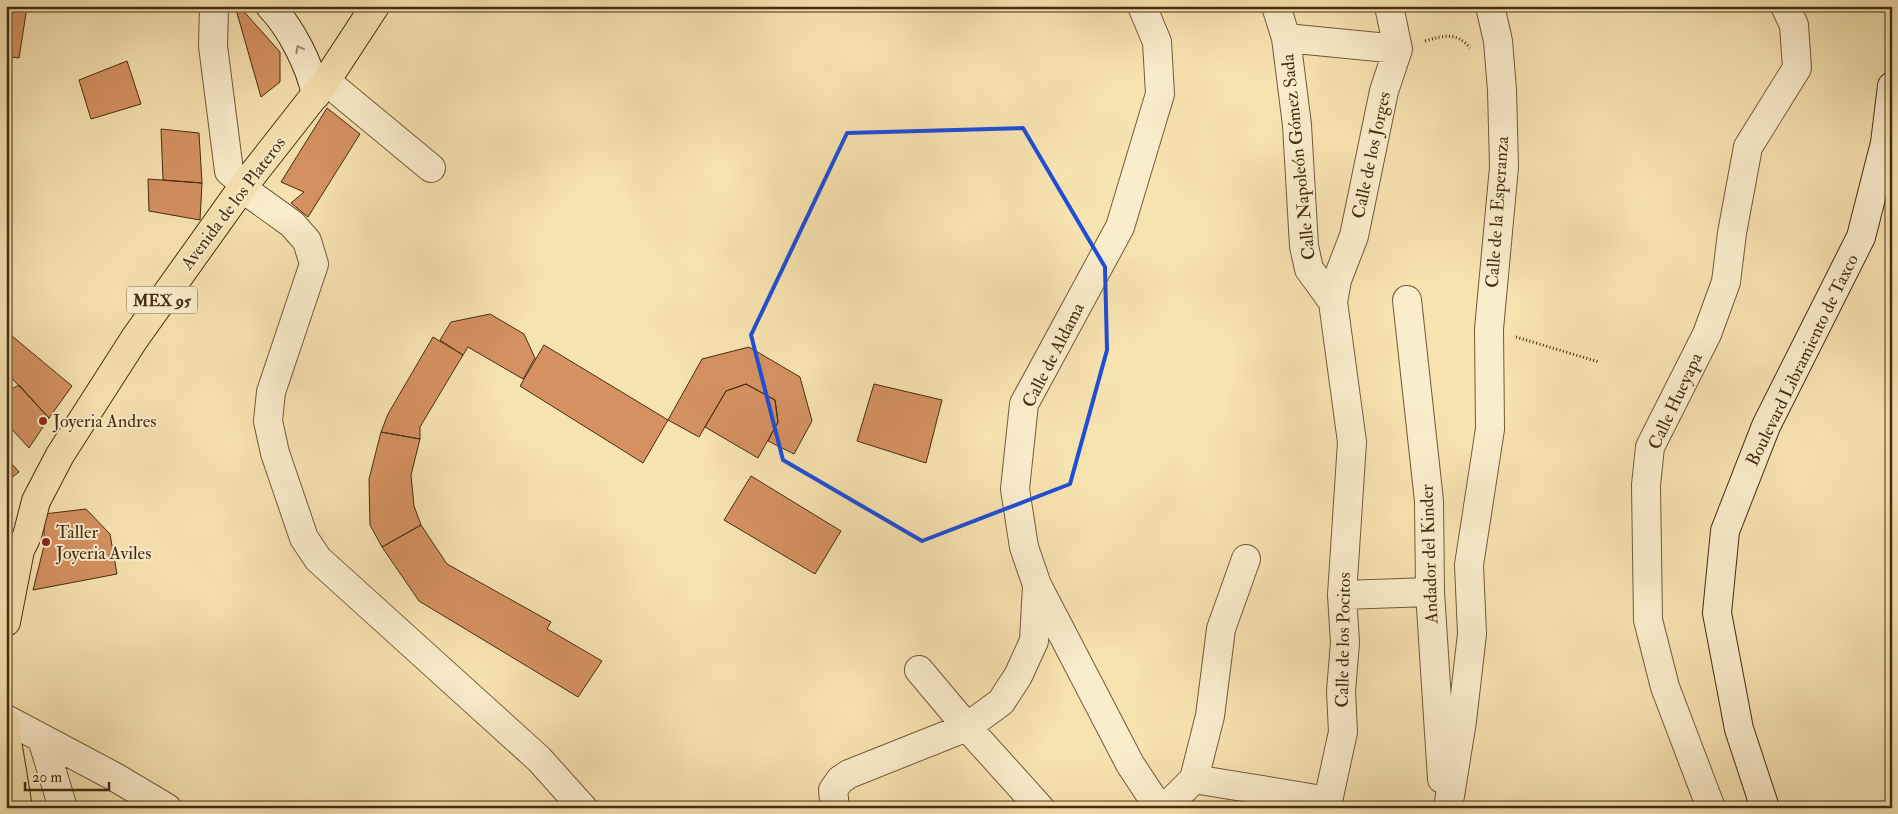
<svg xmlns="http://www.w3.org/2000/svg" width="1898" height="814" viewBox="0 0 1898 814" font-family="'IM FELL Double Pica',serif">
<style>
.building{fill:#d59161;stroke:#452d11}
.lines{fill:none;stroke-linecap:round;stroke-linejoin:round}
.street-casing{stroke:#725a39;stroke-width:30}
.secondary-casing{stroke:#452d11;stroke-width:30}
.primary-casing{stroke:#452d11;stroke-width:30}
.path{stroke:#452d11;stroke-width:3;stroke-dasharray:1 2.5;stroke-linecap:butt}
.street{stroke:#faedcc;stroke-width:28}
.secondary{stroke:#faedcc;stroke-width:28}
.primary{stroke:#f7e3b0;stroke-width:28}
.oneway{stroke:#a08d6e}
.marked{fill:none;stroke:#1d4ed8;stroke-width:4;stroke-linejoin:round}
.poi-dot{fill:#8f2418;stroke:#faedcc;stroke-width:2}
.labels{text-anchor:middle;stroke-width:4;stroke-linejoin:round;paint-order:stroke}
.shield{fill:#faedcc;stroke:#7b6749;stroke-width:1}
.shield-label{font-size:16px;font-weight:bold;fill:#452d11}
.street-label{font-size:18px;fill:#452d11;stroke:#faedcc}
.poi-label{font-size:18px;fill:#452d11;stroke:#faedcc;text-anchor:start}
</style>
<rect width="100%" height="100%" fill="#f7e3b0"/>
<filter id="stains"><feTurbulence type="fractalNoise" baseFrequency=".004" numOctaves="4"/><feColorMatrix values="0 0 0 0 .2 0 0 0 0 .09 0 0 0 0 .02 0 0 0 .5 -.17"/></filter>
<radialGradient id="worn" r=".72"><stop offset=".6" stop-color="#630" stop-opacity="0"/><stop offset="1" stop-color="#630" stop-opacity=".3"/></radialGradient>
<!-- building -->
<path class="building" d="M 6,6 L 27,7 L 19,58 L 6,56 Z
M 235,6 L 239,6 L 280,52 L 280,82 L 261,97 Z
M 127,61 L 141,104 L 91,119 L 79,80 Z
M 327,108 L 360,134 L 308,217 L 291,203 L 304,192 L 281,182 Z
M 161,129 L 199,133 L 202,183 L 163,180 Z
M 148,179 L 202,183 L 200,220 L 149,211 Z
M 490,314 L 524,334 L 535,358 L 523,379 L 468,347 L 463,355 L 440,340 L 451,322 Z
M 12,336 L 72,386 L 49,418 L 6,372 L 6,339 Z
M 433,337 L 463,355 L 420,427 L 420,439 L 381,432 L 388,414 Z
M 544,345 L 668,420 L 643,463 L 520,386 Z
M 749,347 L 800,377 L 812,421 L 794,454 L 768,441 L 778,422 L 775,400 L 746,384 L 726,391 L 699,437 L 668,420 L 702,359 Z
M 746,384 L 775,400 L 778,422 L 758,458 L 705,427 L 726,391 Z
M 874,384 L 942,400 L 926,463 L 857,441 Z
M 19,385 L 49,418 L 29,448 L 6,423 L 6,392 Z
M 381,432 L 420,439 L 411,475 L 414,506 L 421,525 L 382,547 L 370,525 L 369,479 Z
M 6,457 L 19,472 L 6,482 Z
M 751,476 L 841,531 L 815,574 L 724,520 Z
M 86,509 L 110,534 L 117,574 L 33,590 L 44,546 L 44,514 Z
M 421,525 L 447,564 L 551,622 L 547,629 L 602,661 L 578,697 L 419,601 L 382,547 Z"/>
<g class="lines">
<defs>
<path id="street" d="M 214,6 L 213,46 L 229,171 L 237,178 L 242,188 L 292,224 L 307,241 L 314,264 L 271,392 L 268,421 L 275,453 L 304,538 L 318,559 L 539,759 L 583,808
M 1142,6 L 1157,42 L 1160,94 L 1120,227 L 1024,404 L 1015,489 L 1024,547 L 1037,585 L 1130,764 L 1159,808
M 1276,6 L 1286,38 L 1297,125 L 1304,246 L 1309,269 L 1333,302
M 1286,38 L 1398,49
M 326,81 L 431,168
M 1407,300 L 1429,501 L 1430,592 L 1442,779
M 1342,595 L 1430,592
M 919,670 L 967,727 L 1040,808
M 6,719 L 115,777 L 167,808
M 42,739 L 63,808
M 1194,779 L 1328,801 L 1343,732 L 1341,691 L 1345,643 L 1342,595 L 1352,442 L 1333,302 L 1337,280 L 1354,236 L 1384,91 L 1398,49 L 1389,6
M 1194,779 L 1210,716 L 1221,629 L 1246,559
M 835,808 L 833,790 L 840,780 L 849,774 L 967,727 L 1001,702 L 1018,676 L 1034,641 L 1037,585
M 1165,808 L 1194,779
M 1448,808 L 1462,721 L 1472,634 L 1469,565 L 1490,429 L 1489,329 L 1504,167 L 1502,90 L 1498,41 L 1490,6
M 1711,808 L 1665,687 L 1648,620 L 1646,485 L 1650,447 L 1707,334 L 1726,282 L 1732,233 L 1748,147 L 1797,68 L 1794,25 L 1785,6"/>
<path id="secondary" d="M 270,6 C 291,28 310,65 316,95
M 1765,808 L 1739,729 L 1717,613 L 1725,531 L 1766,426 L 1861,237 L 1885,143 L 1892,86"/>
<path id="primary" d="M 6,622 L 20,550 L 27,536 L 36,501 L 60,455 L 135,338 L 242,188 L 326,81 L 375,6
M 6,723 L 7,741 L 18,808"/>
</defs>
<!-- street casing -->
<use href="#street" class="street-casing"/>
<!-- secondary casing -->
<use href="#secondary" class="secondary-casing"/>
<!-- primary casing -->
<use href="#primary" class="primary-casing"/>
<!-- path -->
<path class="path" d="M 1425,41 C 1443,36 1456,31 1470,48
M 1516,337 L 1599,362"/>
<!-- street -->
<use href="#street" class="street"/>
<!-- secondary -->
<use href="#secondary" class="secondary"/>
<!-- primary -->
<use href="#primary" class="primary"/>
</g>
<!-- one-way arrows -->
<defs><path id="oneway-chevron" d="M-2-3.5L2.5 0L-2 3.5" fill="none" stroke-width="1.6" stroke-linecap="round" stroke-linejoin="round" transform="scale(1.25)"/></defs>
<use class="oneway" href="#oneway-chevron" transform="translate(299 49) rotate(-119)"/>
<!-- marked area -->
<path class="marked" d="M 1023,128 L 1105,267 L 1107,350 L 1070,484 L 922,541 L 783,460 L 751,335 L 847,133 Z"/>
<!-- markers -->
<g class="poi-dot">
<circle cx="43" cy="421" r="5"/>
<circle cx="46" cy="542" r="5"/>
</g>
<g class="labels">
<!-- shield labels -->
<rect class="shield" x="127" y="286.5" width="70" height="27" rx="4"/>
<g class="shield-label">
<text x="162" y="306">MEX 95</text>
</g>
<!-- street labels -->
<g class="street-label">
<text transform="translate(1371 155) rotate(-78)" y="6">Calle de los Jorges</text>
<text transform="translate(1298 157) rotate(-96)" y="6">Calle Napoleón Gómez Sada</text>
<text transform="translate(233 203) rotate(-53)" y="6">Avenida de los Plateros</text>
<text transform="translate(1497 212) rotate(-86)" y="6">Calle de la Esperanza</text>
<text transform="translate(1053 355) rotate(-63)" y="6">Calle de Aldama</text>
<text transform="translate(1802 360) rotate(-64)" y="6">Boulevard Libramiento de Taxco</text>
<text transform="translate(1675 401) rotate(-65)" y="6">Calle Hueyapa</text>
<text transform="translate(1429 554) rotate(-92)" y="6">Andador del Kinder</text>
<text transform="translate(1343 640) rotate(-89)" y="6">Calle de los Pocitos</text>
</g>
<!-- poi labels -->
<g class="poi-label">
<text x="53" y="427">Joyeria Andres</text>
<text x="56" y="538">Taller<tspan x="56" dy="21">Joyeria Aviles</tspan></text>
</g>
</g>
<!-- margin -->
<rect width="1898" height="814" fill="none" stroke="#f7e3b0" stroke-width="25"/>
<rect x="8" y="8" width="1883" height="799" fill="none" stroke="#452d11" stroke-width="2.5"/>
<rect x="12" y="12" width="1873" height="789" fill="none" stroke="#452d11"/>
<!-- scale -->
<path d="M25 782v8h84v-8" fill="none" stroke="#452d11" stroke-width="2.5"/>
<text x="32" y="782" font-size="15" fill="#452d11" stroke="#faedcc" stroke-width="4" paint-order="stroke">20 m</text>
<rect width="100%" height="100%" filter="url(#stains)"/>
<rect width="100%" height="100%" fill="url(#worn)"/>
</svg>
